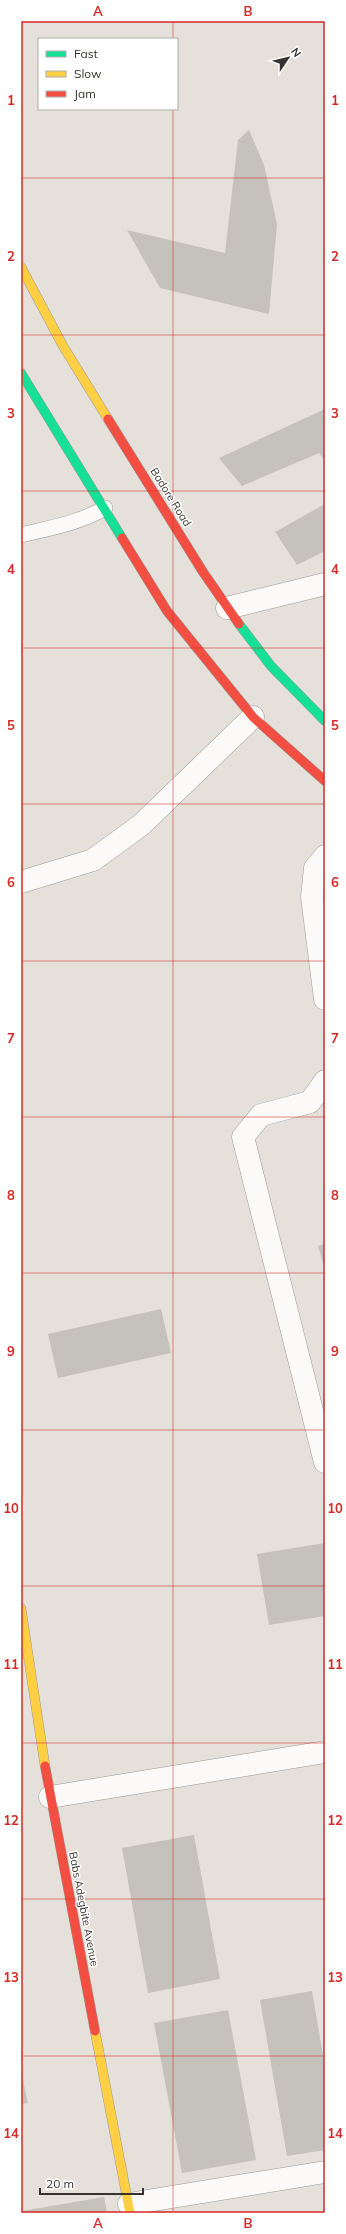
<svg xmlns="http://www.w3.org/2000/svg" width="346" height="2234" viewBox="0 0 346 2234" font-family="Mulish,sans-serif">
<style>
.building{fill:#c5c1bb}
.lines{fill:none;stroke-linecap:round;stroke-linejoin:round}
.lane-casing{stroke:#9c9893;stroke-width:16}
.street-casing{stroke:#9c9893;stroke-width:23}
.fast-casing{stroke:#9c9893;stroke-width:10}
.slow-casing{stroke:#9c9893;stroke-width:10}
.jam-casing{stroke:#9c9893;stroke-width:10}
.lane{stroke:#fbfaf9;stroke-width:15}
.street{stroke:#fbfaf9;stroke-width:22}
.fast{stroke:#16e098;stroke-width:9}
.slow{stroke:#ffcf43;stroke-width:9}
.jam{stroke:#f24e42;stroke-width:9}
.grid{fill:none;stroke:#d62828;stroke-width:1;stroke-opacity:0.55}
.labels{text-anchor:middle;stroke-width:3;stroke-linejoin:round;paint-order:stroke}
.street-label{font-size:11px;fill:#36332e;stroke:#fff}
.neatline{fill:none;stroke:#d62828;stroke-width:1.5}
.grid-label{font-size:13px;text-anchor:middle;font-weight:bold;fill:#d62828}
</style>
<rect width="100%" height="100%" fill="#e5e0d9"/>
<!-- building -->
<path class="building" d="M 249,130 L 264,165 L 277,224 L 269,314 L 160,288 L 127,230 L 225,253 L 238,140 Z
M 325,409 L 325,461 L 319,453 L 242,486 L 219,458 Z
M 325,504 L 325,551 L 297,565 L 275,532 Z
M 325,1244 L 325,1270 L 318,1246 Z
M 161,1309 L 171,1353 L 58,1378 L 48,1334 Z
M 325,1543 L 325,1616 L 269,1625 L 257,1554 Z
M 194,1835 L 220,1979 L 148,1993 L 122,1848 Z
M 312,1991 L 325,2067 L 325,2150 L 287,2156 L 260,2000 Z
M 228,2010 L 256,2160 L 182,2173 L 154,2023 Z
M 21,2071 L 28,2103 L 21,2104 Z
M 104,2197 L 107,2213 L 23,2213 L 22,2211 Z"/>
<g class="lines">
<defs>
<path id="lane" d="M 21,535 C 50,528 79,523 105,508"/>
<path id="street" d="M 227,608 L 325,584
M 325,856 L 315,868 L 312,897 L 325,999
M 21,882 L 93,860 L 141,825 L 253,717
M 325,1081 L 310,1102 L 261,1115 L 243,1137 L 325,1462
M 50,1797 L 325,1752
M 129,2204 L 325,2172"/>
<path id="fast" d="M 21,373 L 122,538
M 239,624 L 271,666 L 325,721"/>
<path id="slow" d="M 21,267 L 63,346 L 108,419
M 21,1608 L 45,1766
M 95,2031 L 130,2213"/>
<path id="jam" d="M 108,419 L 203,572 L 239,624
M 122,538 L 167,611 L 253,717 L 325,781
M 45,1766 L 95,2031"/>
</defs>
<!-- lane casing -->
<use href="#lane" class="lane-casing"/>
<!-- street casing -->
<use href="#street" class="street-casing"/>
<!-- fast casing -->
<use href="#fast" class="fast-casing"/>
<!-- slow casing -->
<use href="#slow" class="slow-casing"/>
<!-- jam casing -->
<use href="#jam" class="jam-casing"/>
<!-- lane -->
<use href="#lane" class="lane"/>
<!-- street -->
<use href="#street" class="street"/>
<!-- fast -->
<use href="#fast" class="fast"/>
<!-- slow -->
<use href="#slow" class="slow"/>
<!-- jam -->
<use href="#jam" class="jam"/>
</g>
<!-- grid -->
<path class="grid" d="M 173,21 L 173,39M 173,109 L 173,2213M 21,178 L 325,178M 21,335 L 325,335M 21,491 L 325,491M 21,648 L 325,648M 21,804 L 325,804M 21,961 L 325,961M 21,1117 L 325,1117M 21,1273 L 325,1273M 21,1430 L 325,1430M 21,1586 L 325,1586M 21,1743 L 325,1743M 21,1899 L 325,1899M 21,2056 L 325,2056"/>
<g class="labels">
<!-- street labels -->
<g class="street-label">
<text transform="translate(171 497) rotate(58)" y="4">Badore Road</text>
<text transform="translate(84 1909) rotate(79)" y="4">Babs Adegbite Avenue</text>
</g>
</g>
<!-- border -->
<rect width="346" height="2234" fill="none" stroke="#ffffff" stroke-width="44"/>
<!-- legend -->
<rect x="38" y="38" width="140" height="72" fill="#ffffff" stroke="#afadab"/>
<rect x="46" y="51" width="20" height="6" fill="#16e098" stroke="#afadab"/>
<text x="74" y="58" font-size="12" fill="#36332e">Fast</text>
<rect x="46" y="71" width="20" height="6" fill="#ffcf43" stroke="#afadab"/>
<text x="74" y="78" font-size="12" fill="#36332e">Slow</text>
<rect x="46" y="91" width="20" height="6" fill="#f24e42" stroke="#afadab"/>
<text x="74" y="98" font-size="12" fill="#36332e">Jam</text>
<!-- north arrow -->
<g transform="translate(288 58) rotate(55)" stroke="#ffffff" stroke-width="3" paint-order="stroke">
<path d="M0-3L7 15L0 10L-7 15Z" fill="#36332e"/>
<text y="-6" font-size="11" font-weight="bold" text-anchor="middle" fill="#36332e">N</text>
</g>
<!-- scale -->
<path d="M40 2188v6h103v-6" fill="none" stroke="#36332e" stroke-width="2"/>
<text x="46" y="2188" font-size="12" fill="#36332e" stroke="#ffffff" stroke-width="3" paint-order="stroke">20 m</text>
<rect x="22" y="22" width="302" height="2190" class="neatline"/>
<g class="grid-label">
<text x="98" y="16">A</text>
<text x="248" y="16">B</text>
<text x="11" y="105">1</text>
<text x="335" y="105">1</text>
<text x="11" y="261">2</text>
<text x="335" y="261">2</text>
<text x="11" y="418">3</text>
<text x="335" y="418">3</text>
<text x="11" y="574">4</text>
<text x="335" y="574">4</text>
<text x="11" y="730">5</text>
<text x="335" y="730">5</text>
<text x="11" y="887">6</text>
<text x="335" y="887">6</text>
<text x="11" y="1043">7</text>
<text x="335" y="1043">7</text>
<text x="11" y="1200">8</text>
<text x="335" y="1200">8</text>
<text x="11" y="1356">9</text>
<text x="335" y="1356">9</text>
<text x="11" y="1513">10</text>
<text x="335" y="1513">10</text>
<text x="11" y="1669">11</text>
<text x="335" y="1669">11</text>
<text x="11" y="1825">12</text>
<text x="335" y="1825">12</text>
<text x="11" y="1982">13</text>
<text x="335" y="1982">13</text>
<text x="11" y="2138">14</text>
<text x="335" y="2138">14</text>
<text x="98" y="2228">A</text>
<text x="248" y="2228">B</text>
</g>
</svg>
